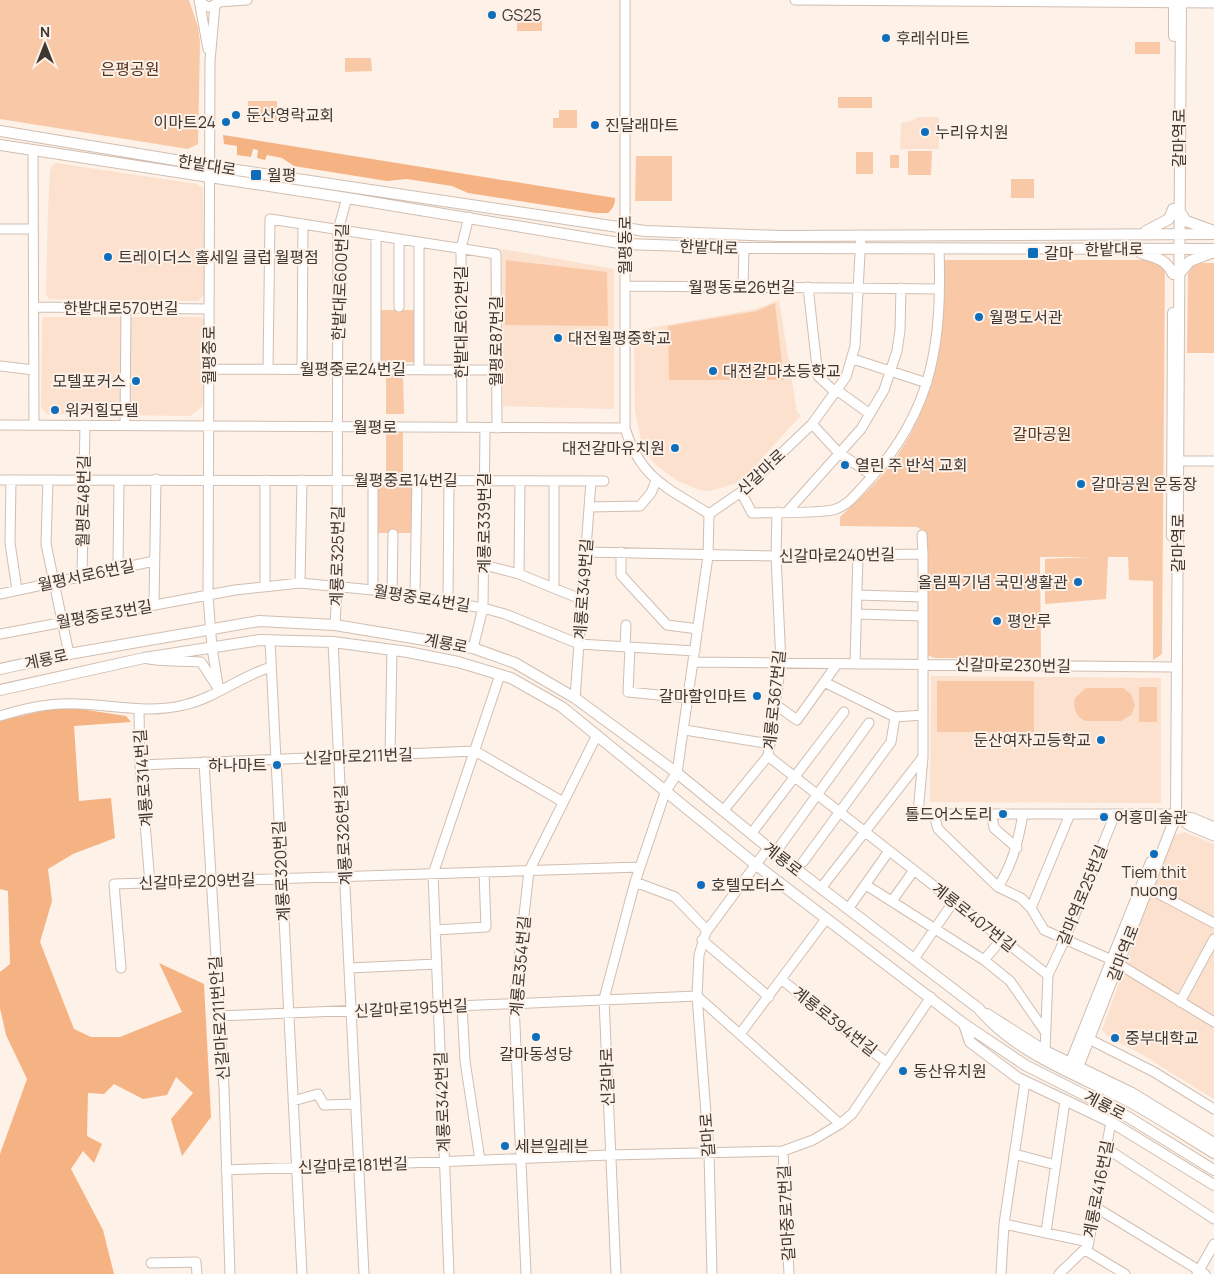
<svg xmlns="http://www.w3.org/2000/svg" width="1214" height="1274" viewBox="0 0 1214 1274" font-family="Manrope,'Noto Sans KR',sans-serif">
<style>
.built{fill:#fbe1ce}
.green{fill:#f9c9a7}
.forest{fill:#f5b383}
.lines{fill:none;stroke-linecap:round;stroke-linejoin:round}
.minor-casing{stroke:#d1beb1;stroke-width:11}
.major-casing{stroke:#d1beb1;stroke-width:12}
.minor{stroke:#fff;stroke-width:9}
.major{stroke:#fff;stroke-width:10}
.poi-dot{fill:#0e6ebb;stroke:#fdf1e8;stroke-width:2}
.labels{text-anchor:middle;stroke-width:4;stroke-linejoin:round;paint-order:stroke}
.poi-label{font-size:16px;fill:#3f3732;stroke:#fdf1e8;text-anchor:start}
.park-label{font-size:16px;fill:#533218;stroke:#fdf1e8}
.street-label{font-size:16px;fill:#3f3732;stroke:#fdf1e8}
</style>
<rect width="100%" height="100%" fill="#fdf1e8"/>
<!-- built -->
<path class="built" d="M 918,117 L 939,117 L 939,149 L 900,149 L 901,123 L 911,121 Z
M 56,163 L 197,184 L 203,188 L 205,292 L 202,297 L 198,301 L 189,301 L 49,299 L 46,295 L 48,210 L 50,172 L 52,165 Z
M 502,249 L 614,269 L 614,409 L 503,406 Z
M 779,300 L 797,412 L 801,415 L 745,477 L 734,484 L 710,491 L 700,490 L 678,481 L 657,466 L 643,450 L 635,411 L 634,331 L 756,309 Z
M 44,317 L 201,317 L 205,321 L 203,406 L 190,416 L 46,414 L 41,407 L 42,320 Z
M 931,676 L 1161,678 L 1161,803 L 930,802 Z
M 1184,832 L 1214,844 L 1214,1099 L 1136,1051 L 1111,1039 L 1102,1030 L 1172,837 Z"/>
<!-- green -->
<path class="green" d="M 0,0 L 189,0 L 198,27 L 200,43 L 198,144 L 188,149 L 0,119 Z
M 517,13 L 542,13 L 542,31 L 517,31 Z
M 1135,42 L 1160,42 L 1160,54 L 1135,54 Z
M 345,58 L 371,58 L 372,71 L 345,72 Z
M 838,97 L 872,97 L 872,108 L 838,108 Z
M 248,101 L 277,101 L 277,121 L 254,121 L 248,115 Z
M 559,110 L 577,110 L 577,128 L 553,128 L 553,118 L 559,118 Z
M 908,151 L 932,151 L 931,175 L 908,175 Z
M 856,152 L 873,152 L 873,174 L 856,174 Z
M 890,155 L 899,155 L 899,168 L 890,168 Z
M 636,156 L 672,156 L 672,201 L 635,201 Z
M 1011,179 L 1034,179 L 1034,198 L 1011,198 Z
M 506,260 L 607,272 L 608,326 L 505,325 Z
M 944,260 L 1147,260 L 1155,262 L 1165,269 L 1162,654 L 1153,660 L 1153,581 L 1129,580 L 1128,557 L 1108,557 L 1106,599 L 1045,604 L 1045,559 L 1090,557 L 1040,557 L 1041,658 L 935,658 L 927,655 L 927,537 L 925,532 L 917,527 L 840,526 L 840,517 C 859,498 882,479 897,456 C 938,397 944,330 944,260 Z
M 1201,263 L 1214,263 L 1214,353 L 1187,353 L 1188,274 L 1193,265 Z
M 775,303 L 784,380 L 669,380 L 668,326 L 757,311 Z
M 379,310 L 416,310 L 416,358 L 414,362 L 385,363 L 379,358 Z
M 386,372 L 403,372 L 404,414 L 386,414 Z
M 386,432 L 403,432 L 403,475 L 386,476 Z
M 375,483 L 415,483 L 414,533 L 375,533 Z
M 937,681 L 1034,681 L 1034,732 L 937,732 Z
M 1139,687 L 1157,687 L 1157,722 L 1139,722 Z
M 1086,688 L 1123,688 L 1131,694 L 1135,705 L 1131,715 L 1121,721 L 1085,721 C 1075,715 1073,709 1075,698 Z"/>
<!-- forest -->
<path class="forest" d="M 223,135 L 615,198 C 615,205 613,208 608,213 L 596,213 L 468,193 L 452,186 L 407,179 L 387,181 L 294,166 L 282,158 L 267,155 L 265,160 L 257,158 L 258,150 L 253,149 L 251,157 L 237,155 L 237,146 L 224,144 Z
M 74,708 L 126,716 L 131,722 L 74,726 L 79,801 L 111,798 L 115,838 L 73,854 L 48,869 L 52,901 L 40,942 L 74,1029 L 91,1037 L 120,1037 L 182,1012 L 159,963 L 204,984 L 211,1117 L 182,1156 L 171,1119 L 193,1093 L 176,1077 L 167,1095 L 143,1099 L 114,1084 L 104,1094 L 88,1093 L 87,1136 L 102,1144 L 94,1163 L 83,1151 L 71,1169 L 103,1230 L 114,1274 L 0,1274 L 0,1154 L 27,1079 L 6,1035 L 0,1008 L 0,972 L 10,964 L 8,891 L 0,889 L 0,721 L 46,710 Z"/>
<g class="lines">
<defs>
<path id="minor" d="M 199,0 L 208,49
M 625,0 L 625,428 C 641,480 667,487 709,514
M 795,0 L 1214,3
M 200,2 L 208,7 L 215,5 L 210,61 L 208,596 L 212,648 L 219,691
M 218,2 L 247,0
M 33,150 L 34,425
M 0,229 L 33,229
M 419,242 L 419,369
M 625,286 L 939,289
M 743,287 L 744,248
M 808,287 L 818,376 L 836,393
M 34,307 L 209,309
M 399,307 L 399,239
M 853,359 L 927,383
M 0,366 L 34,370
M 209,369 L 496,370
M 268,369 L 270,219 L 496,254 L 497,428
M 302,369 L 303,224
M 376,369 L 376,235
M 838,391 L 870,414
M 812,424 L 838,452 L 873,476
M 0,425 L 625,428
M 125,425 L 126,308
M 462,427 L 461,248 L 469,217
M 1179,461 L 1214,461
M 0,480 L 604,481
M 11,480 L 10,543 L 17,590
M 48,480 L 46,544 L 69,654
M 265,480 L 265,586
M 554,481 L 554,587
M 741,492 L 752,513 C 769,512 824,514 836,509 C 850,504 860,489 870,479 C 934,409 942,340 939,249
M 589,507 L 640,506 L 651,493 L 656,481
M 787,512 L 861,429 L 884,390 L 897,351 L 900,330 L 901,288
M 709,514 L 741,492 L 812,424 L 846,377 L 855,346 L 861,235
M 922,535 L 923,554
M 586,552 L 776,556 L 923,554 L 923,757 L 918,814 L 1170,814
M 621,552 L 621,575 L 667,625 L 698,629
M 484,565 L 519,574 L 583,600
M 118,568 L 119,480
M 519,574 L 520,481
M 82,576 L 85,425
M 300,583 L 302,480
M 373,590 L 373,480
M 392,593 L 393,534
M 0,594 L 154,561
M 857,595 L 923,597
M 415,596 L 417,480
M 448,601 L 449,480
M 154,605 L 156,479
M 857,614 L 923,616
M 335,625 L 337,587 L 338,230 L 347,198
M 0,634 L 235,590 L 300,583 L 373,590 L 483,608 L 505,614 L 579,644 L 695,651
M 270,641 L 302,1274
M 333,642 L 364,1274
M 625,647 L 626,625
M 630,647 L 628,692 L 689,698
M 473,648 L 483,608 L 485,428
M 144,658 C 163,663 181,660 201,662 L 218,688
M 694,662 L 1171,667
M 855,664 L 858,554
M 824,682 L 895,717 L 923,715
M 575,698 L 591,481
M 776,705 L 797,720 L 837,664
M 139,710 L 140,765 L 150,883
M 0,716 C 25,708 52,702 78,704 C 114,705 149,714 184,705 C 215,698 241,676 271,667
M 685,730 L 770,744
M 390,755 L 392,650
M 768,756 L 1048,975
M 204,762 L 224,1088 L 230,1274
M 140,765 L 475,751 L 563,802
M 677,773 L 708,556 L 709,514
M 723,811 L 768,756 L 781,663 L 776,556 L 777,512
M 934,815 L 938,829 L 998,887 L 1021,898 L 1031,908 L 1044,930 L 1112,960 L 1214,1022
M 992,815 L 994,828 L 1017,848
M 1176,816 L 1190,826 L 1214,836
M 1179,816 L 1193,818 L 1214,827
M 751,834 L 844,712
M 775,853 L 869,723
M 803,862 L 891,742 L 895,717
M 635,882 L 675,897 L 707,930
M 866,885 L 984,960 L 1010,981 L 1044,1030
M 998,887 C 1013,863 1018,842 1023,814
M 821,888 L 923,757
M 1148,888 L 1214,923
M 892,901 L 914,870
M 1031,908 L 1070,814
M 848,909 L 889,851
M 435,930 L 486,927 L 484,872
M 702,940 L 769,997
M 914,959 L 954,901
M 984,960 L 1002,939
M 121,968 L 114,884 L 640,867
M 349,968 L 437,964
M 782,980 L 887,1063
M 697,996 L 840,1124
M 1180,1002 L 1214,939
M 462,1005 L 465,1061 L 480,1160
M 218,1016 L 697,996
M 740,1034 L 826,919
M 1089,1039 L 1154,1072 L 1214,1109
M 1045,1051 L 1048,975 L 1065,939 L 1115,814
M 293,1101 L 318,1094 L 324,1105 L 356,1104
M 1106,1148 L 1214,1219
M 783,1151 L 789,1274
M 1014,1154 L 1056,1165
M 226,1170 L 610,1155 L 783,1151 L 813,1140 L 840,1124 L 852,1114 L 931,997
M 1097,1208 L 1205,1274
M 1004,1224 L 1089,1242
M 1046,1232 L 1065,1101
M 1085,1250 L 1125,1274
M 151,1263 L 196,1262 L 197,1274
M 449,1274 L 433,874 L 500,675
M 526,1274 L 514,1003 L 529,871 L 597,735
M 616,1274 L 604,999 L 635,882 L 666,790
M 712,1274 L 709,1153 L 697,996 L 699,955 L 706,932 L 768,848
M 1001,1274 L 1004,1224 L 1025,1082
M 1059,1274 L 1088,1246 L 1111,1122
M 1197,1274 L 1214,1244"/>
<path id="major" d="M 215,5 L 218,2
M 1174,36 L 1174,0
M 0,131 L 223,168 L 645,231 L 780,236 L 1214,234
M 0,145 L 347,198 L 625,244 L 744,248 L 1214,249
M 1180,212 L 1186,221 L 1211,230
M 1146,231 L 1169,219 L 1173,209
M 1141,253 C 1156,258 1165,258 1173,274
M 1179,274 L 1190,261 L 1214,252
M 1172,536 L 1173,313
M 0,669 L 69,654 L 259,621 L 335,625 L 473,648 L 515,663 L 575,698 L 677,773 L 775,853 L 978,1008 C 1016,1053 1071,1072 1122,1098 C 1154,1114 1184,1135 1214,1153
M 0,690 L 144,658 L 260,640 L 333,642 L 408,652 L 458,662 L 511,678 L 562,707 L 755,864 L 964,1024 L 1025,1065 L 1128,1117 L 1214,1170
M 666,790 L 677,773
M 987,1014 L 1045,1051 L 1132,1093 L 1214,1143
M 964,1024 L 970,1042 L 1018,1078 L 1111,1122 L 1214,1185
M 1070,1064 L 1151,862
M 1078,1067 L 1176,816 L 1181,0"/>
</defs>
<!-- minor casing -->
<use href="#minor" class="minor-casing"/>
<!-- major casing -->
<use href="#major" class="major-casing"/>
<!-- minor -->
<use href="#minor" class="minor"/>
<!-- major -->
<use href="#major" class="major"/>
</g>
<!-- markers -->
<g class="poi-dot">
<circle cx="492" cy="15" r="5"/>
<circle cx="886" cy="38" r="5"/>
<circle cx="236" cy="115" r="5"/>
<circle cx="226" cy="122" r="5"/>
<circle cx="595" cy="125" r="5"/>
<circle cx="925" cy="132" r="5"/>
<rect x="250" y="169" width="12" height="12" rx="2.5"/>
<rect x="1027" y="247" width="12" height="12" rx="2.5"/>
<circle cx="108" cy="257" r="5"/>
<circle cx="979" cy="317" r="5"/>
<circle cx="558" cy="338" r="5"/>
<circle cx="713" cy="371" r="5"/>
<circle cx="136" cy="381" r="5"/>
<circle cx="55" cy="410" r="5"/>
<circle cx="675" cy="448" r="5"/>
<circle cx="845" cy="465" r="5"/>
<circle cx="1081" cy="484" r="5"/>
<circle cx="1078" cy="582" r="5"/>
<circle cx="997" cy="621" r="5"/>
<circle cx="757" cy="696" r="5"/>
<circle cx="1101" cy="740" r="5"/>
<circle cx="277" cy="765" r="5"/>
<circle cx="1003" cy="814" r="5"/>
<circle cx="1104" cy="817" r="5"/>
<circle cx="1154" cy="854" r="5"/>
<circle cx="701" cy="885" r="5"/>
<circle cx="536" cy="1037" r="5"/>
<circle cx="1115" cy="1038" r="5"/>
<circle cx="903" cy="1071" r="5"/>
<circle cx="505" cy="1146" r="5"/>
</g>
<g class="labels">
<!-- poi labels -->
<g class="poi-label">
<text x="502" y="21">GS25</text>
<text x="896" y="44">후레쉬마트</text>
<text x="246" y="121">둔산영락교회</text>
<text x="216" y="128" text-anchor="end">이마트24</text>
<text x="605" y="131">진달래마트</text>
<text x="935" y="138">누리유치원</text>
<text x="267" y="181">월평</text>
<text x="1044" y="259">갈마</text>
<text x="118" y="263">트레이더스 홀세일 클럽 월평점</text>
<text x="989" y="323">월평도서관</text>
<text x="568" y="344">대전월평중학교</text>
<text x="723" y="377">대전갈마초등학교</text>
<text x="126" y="387" text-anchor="end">모텔포커스</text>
<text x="65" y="416">워커힐모텔</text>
<text x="665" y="454" text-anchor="end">대전갈마유치원</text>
<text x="855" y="471">열린 주 반석 교회</text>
<text x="1091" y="490">갈마공원 운동장</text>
<text x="1068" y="588" text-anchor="end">올림픽기념 국민생활관</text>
<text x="1007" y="627">평안루</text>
<text x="747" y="702" text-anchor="end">갈마할인마트</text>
<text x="1091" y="746" text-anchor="end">둔산여자고등학교</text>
<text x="267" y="771" text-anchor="end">하나마트</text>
<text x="993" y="820" text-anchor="end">톨드어스토리</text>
<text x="1114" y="823">어흥미술관</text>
<text x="1154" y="878" text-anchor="middle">Tiem thit<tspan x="1154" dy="18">nuong</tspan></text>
<text x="711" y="891">호텔모터스</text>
<text x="1125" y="1044">중부대학교</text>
<text x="536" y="1060" text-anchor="middle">갈마동성당</text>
<text x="913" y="1077">동산유치원</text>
<text x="515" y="1152">세븐일레븐</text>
</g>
<!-- park labels -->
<g class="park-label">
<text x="130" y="75">은평공원</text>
<text x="1042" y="440">갈마공원</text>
</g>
<!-- street labels -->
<g class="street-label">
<text transform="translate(1179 138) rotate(-90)" y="6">갈마역로</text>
<text transform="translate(207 165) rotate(9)" y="6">한밭대로</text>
<text transform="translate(625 245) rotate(-90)" y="6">월평동로</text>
<text transform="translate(709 247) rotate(2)" y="6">한밭대로</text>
<text transform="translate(1114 249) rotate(-1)" y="6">한밭대로</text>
<text transform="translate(340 282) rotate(-88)" y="6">한밭대로600번길</text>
<text x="742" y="293">월평동로26번길</text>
<text x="121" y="314">한밭대로570번길</text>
<text transform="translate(461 322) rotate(-90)" y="6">한밭대로612번길</text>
<text transform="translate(496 341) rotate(-90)" y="6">월평로87번길</text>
<text transform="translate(209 355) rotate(-90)" y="6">월평중로</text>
<text x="353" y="375">월평중로24번길</text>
<text x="375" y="433">월평로</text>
<text transform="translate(761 472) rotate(-43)" y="6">신갈마로</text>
<text x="406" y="486">월평중로14번길</text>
<text transform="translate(83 501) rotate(-89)" y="6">월평로48번길</text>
<text transform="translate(484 523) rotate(-90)" y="6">계룡로339번길</text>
<text transform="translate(1178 543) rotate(-90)" y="6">갈마역로</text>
<text transform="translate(837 555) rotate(-1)" y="6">신갈마로240번길</text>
<text transform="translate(337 556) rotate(-89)" y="6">계룡로325번길</text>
<text transform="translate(86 575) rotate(-12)" y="6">월평서로6번길</text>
<text transform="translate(583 589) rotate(-86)" y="6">계룡로349번길</text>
<text transform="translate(422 598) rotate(9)" y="6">월평중로4번길</text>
<text transform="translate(104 614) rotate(-10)" y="6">월평중로3번길</text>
<text transform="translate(446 643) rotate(11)" y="6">계룡로</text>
<text transform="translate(46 659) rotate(-12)" y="6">계룡로</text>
<text transform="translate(1013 665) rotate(1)" y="6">신갈마로230번길</text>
<text transform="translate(774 700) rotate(-84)" y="6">계룡로367번길</text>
<text transform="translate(358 756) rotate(-2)" y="6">신갈마로211번길</text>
<text transform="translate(143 778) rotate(-94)" y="6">계룡로314번길</text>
<text transform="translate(343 835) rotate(-93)" y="6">계룡로326번길</text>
<text transform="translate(783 859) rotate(38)" y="6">계룡로</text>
<text transform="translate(281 871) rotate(-93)" y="6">계룡로320번길</text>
<text transform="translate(197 881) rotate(-2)" y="6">신갈마로209번길</text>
<text transform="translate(1082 895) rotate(-68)" y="6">갈마역로25번길</text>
<text transform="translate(974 917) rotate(38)" y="6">계룡로407번길</text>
<text transform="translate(1123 953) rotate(-69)" y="6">갈마역로</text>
<text transform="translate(520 966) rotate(-85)" y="6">계룡로354번길</text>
<text transform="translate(411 1008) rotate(-3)" y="6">신갈마로195번길</text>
<text transform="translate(219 1018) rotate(-94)" y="6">신갈마로211번안길</text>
<text transform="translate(835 1021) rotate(38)" y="6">계룡로394번길</text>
<text transform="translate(607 1077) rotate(-92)" y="6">신갈마로</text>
<text transform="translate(442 1102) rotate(-92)" y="6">계룡로342번길</text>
<text transform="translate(1105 1105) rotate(27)" y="6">계룡로</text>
<text transform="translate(707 1135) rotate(-94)" y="6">갈마로</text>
<text transform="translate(353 1165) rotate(-2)" y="6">신갈마로181번길</text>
<text transform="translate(1098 1189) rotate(-79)" y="6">계룡로416번길</text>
<text transform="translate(786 1213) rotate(-93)" y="6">갈마중로7번길</text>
</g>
</g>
<!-- north arrow -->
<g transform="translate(45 45)" stroke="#fdf1e8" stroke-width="4" paint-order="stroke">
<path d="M0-4L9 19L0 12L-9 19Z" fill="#3f3732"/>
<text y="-8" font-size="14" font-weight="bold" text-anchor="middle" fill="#3f3732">N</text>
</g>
</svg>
